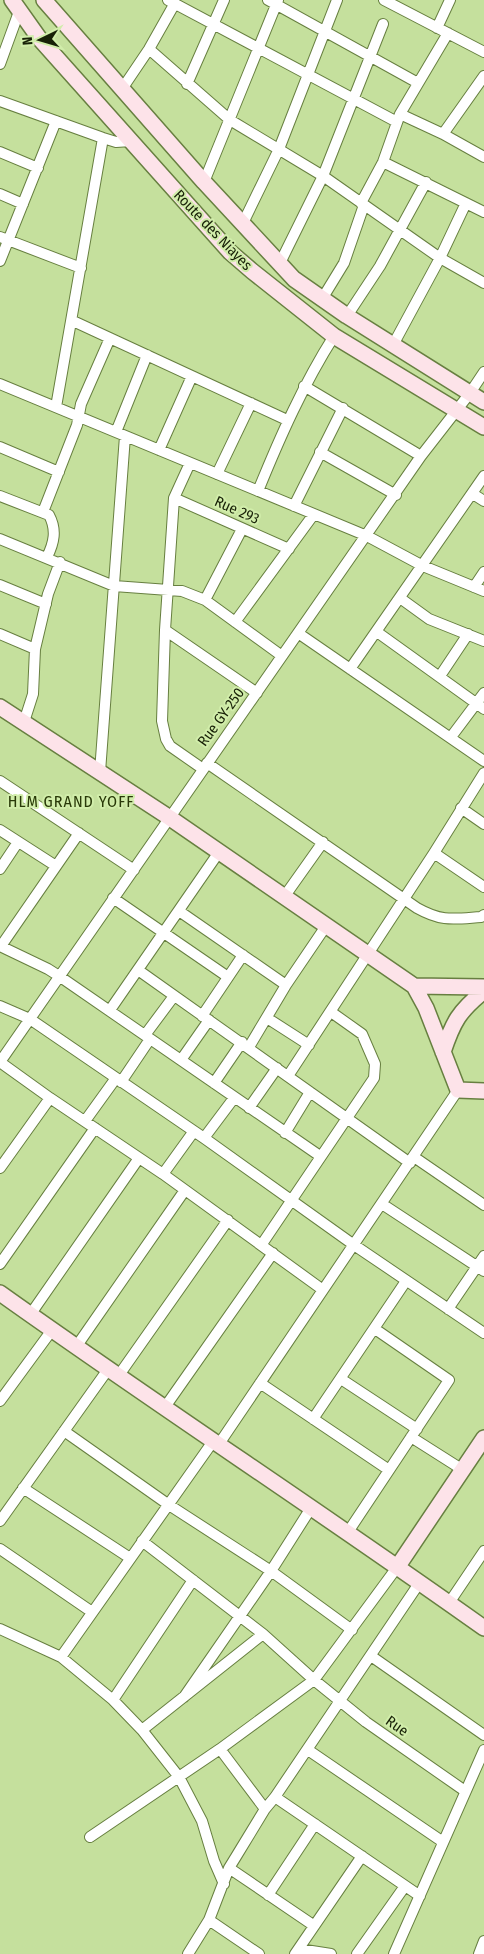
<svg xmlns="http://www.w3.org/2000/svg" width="484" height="1954" viewBox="0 0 484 1954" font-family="'Fira Sans Condensed',sans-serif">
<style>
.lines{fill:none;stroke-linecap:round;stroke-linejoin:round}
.street-casing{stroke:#677f40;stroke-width:12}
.secondary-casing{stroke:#677f40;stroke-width:18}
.street{stroke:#fff;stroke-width:10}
.secondary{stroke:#fde3e9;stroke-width:15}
.labels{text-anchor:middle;stroke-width:4;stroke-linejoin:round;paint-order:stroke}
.street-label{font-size:15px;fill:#182107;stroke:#d1edaa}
.neighbourhood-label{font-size:16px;letter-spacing:1px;fill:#293908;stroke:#d1edaa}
</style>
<rect width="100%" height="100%" fill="#c5e09d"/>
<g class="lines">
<defs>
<path id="street" d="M 168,0 L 397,122
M 268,0 L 418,83
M 384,0 L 484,52
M 437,28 L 450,0
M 149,49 L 230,120 L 323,176 L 440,258 L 484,283
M 0,64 L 20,9
M 187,84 L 224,0
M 122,89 L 149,49 L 175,3
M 0,101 L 103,138 L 116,142 L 131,141
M 400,114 L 443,134 L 484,157
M 443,134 L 484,76
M 0,152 L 38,168
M 383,162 L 484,212
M 204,182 L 278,0
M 0,194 L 23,204
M 361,203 L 383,162 L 400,114 L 448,33
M 243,223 L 279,149 L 337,0
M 0,237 L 81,268
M 0,261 L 56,121
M 279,265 L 323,176 L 383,24
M 322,299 L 344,263 L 364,205
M 347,316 L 380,266 L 426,182
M 73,321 L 287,420
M 393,345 L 440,258 L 466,203
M 0,384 L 367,536 L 423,566 L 484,591
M 304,386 L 421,456
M 56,407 L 103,138
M 116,432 L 147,355
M 0,447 L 59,472
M 159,450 L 192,376
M 320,452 L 396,495
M 190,463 L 174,498 L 165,630 L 162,721 L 166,739 L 170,746 L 203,769
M 217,474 L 251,403
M 258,491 C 280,437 303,385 334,336
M 473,494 L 484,501
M 0,496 L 49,515 C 57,530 54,543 47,557
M 174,498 L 289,549
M 294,506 L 343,408
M 43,512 L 77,425 L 81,404 L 110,338
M 0,539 L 114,586 L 182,591 L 205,600 L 282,656
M 0,585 L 46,604
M 474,587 L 484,572
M 400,598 L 429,619 L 484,641
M 205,600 L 242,529
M 235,622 L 314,514
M 165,630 L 257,693
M 377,632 L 484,709
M 298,633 L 484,761
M 0,634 L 35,649
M 350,669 L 484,476
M 440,676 L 468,634
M 24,722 L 33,694 L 35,649 L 48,594 L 60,562
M 451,737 L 484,693
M 207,763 L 417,908 C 442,922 453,919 481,917 L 484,915
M 100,772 L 125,436
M 0,781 L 134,870
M 461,808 L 484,824
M 0,830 L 56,866
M 434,853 L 484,887
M 0,869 L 18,842
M 284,897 L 323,842
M 113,898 L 228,977
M 179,911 L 286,985
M 0,946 L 48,969 L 59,976 L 320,1156
M 1,946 L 79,833
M 138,970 L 410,1163
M 0,1006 L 30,1019 L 204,1138 L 354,1245 L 484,1333
M 110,1010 L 219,852
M 202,1016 L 243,955
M 267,1018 L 309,1045
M 145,1035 L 174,996
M 249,1047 L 286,985 L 326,926
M 181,1060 L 209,1020
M 0,1062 L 421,456 L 470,393 L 484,372
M 0,1062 L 50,1098 L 163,1174 L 323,1290
M 288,1076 L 434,853 L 484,773
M 121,1082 L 150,1039
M 214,1083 L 242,1042
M 249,1108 L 277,1068
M 85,1121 L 116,1078
M 285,1133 L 310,1092
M 204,1138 L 234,1098
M 414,1157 L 484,1205
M 0,1168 L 50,1098
M 163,1174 L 194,1131
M 382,1204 L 484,1271
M 262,1244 L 374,1078 L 375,1064 L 362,1034 L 331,1012
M 0,1264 L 95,1128
M 448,1309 L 484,1256
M 30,1315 L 139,1158
M 76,1347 L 185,1190
M 119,1375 L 228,1220
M 341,1379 L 417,1429
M 260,1383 L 389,1470
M 0,1401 L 52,1330
M 165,1407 L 273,1253
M 313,1419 L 406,1281
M 64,1431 L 169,1505 L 271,1571 L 352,1630
M 411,1437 L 463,1470
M 219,1444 L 458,1090
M 23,1488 L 130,1558
M 0,1521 L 109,1368
M 348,1532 L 449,1380 L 375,1329
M 142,1541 L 263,1634 L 314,1680 L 366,1722 L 465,1791
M 0,1549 L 92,1612
M 449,1603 L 484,1551
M 0,1629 L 61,1657 L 113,1700 L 142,1730 L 179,1777 L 202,1821 L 214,1861 L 224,1884
M 371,1656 L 484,1735
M 61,1657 L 214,1440
M 184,1697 L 271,1571 L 311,1508
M 113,1700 L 193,1580
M 142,1730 L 263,1634
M 220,1749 L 265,1809
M 308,1750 L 443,1842
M 275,1797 L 420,1896
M 90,1837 L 220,1749 L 314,1680 L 398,1566
M 229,1868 L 313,1925
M 268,1895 L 315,1824
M 209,1920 L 259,1954
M 299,1949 L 331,1954
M 188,1954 L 209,1920 L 229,1868 L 237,1855 L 265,1809 L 275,1797 L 420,1582
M 295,1954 L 362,1856
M 357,1954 L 405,1886
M 394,1954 L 484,1750
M 479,1954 L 484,1941"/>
<path id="secondary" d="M 12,0 L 39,38 L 230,252 L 252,271 L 334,336 L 484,427
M 44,0 L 204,182 L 294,279 L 347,316 L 484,402
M 0,707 L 170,818 L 414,986 L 426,1008 L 458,1090 L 484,1091
M 414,986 L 484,987
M 443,1052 C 453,1022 459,1011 484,991
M 0,1293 C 160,1407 324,1514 484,1628
M 398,1566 L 484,1438"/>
</defs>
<!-- street casing -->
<use href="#street" class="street-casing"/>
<!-- secondary casing -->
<use href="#secondary" class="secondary-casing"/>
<!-- street -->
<use href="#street" class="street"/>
<!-- secondary -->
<use href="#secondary" class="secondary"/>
</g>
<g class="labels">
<!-- street labels -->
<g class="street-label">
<text transform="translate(213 230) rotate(46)" y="5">Route des Niayes</text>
<text transform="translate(237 510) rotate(24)" y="5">Rue 293</text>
<text transform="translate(221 717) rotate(-54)" y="5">Rue GY-250</text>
<text transform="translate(397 1726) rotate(35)" y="5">Rue</text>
</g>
<!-- neighbourhood labels -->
<g class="neighbourhood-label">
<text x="71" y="807">HLM GRAND YOFF</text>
</g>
</g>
<!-- north arrow -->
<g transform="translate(40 40) rotate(265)" stroke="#d1edaa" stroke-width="4" paint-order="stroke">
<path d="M0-4L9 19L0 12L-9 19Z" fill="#182107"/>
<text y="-8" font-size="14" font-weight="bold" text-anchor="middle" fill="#182107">N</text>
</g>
</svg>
